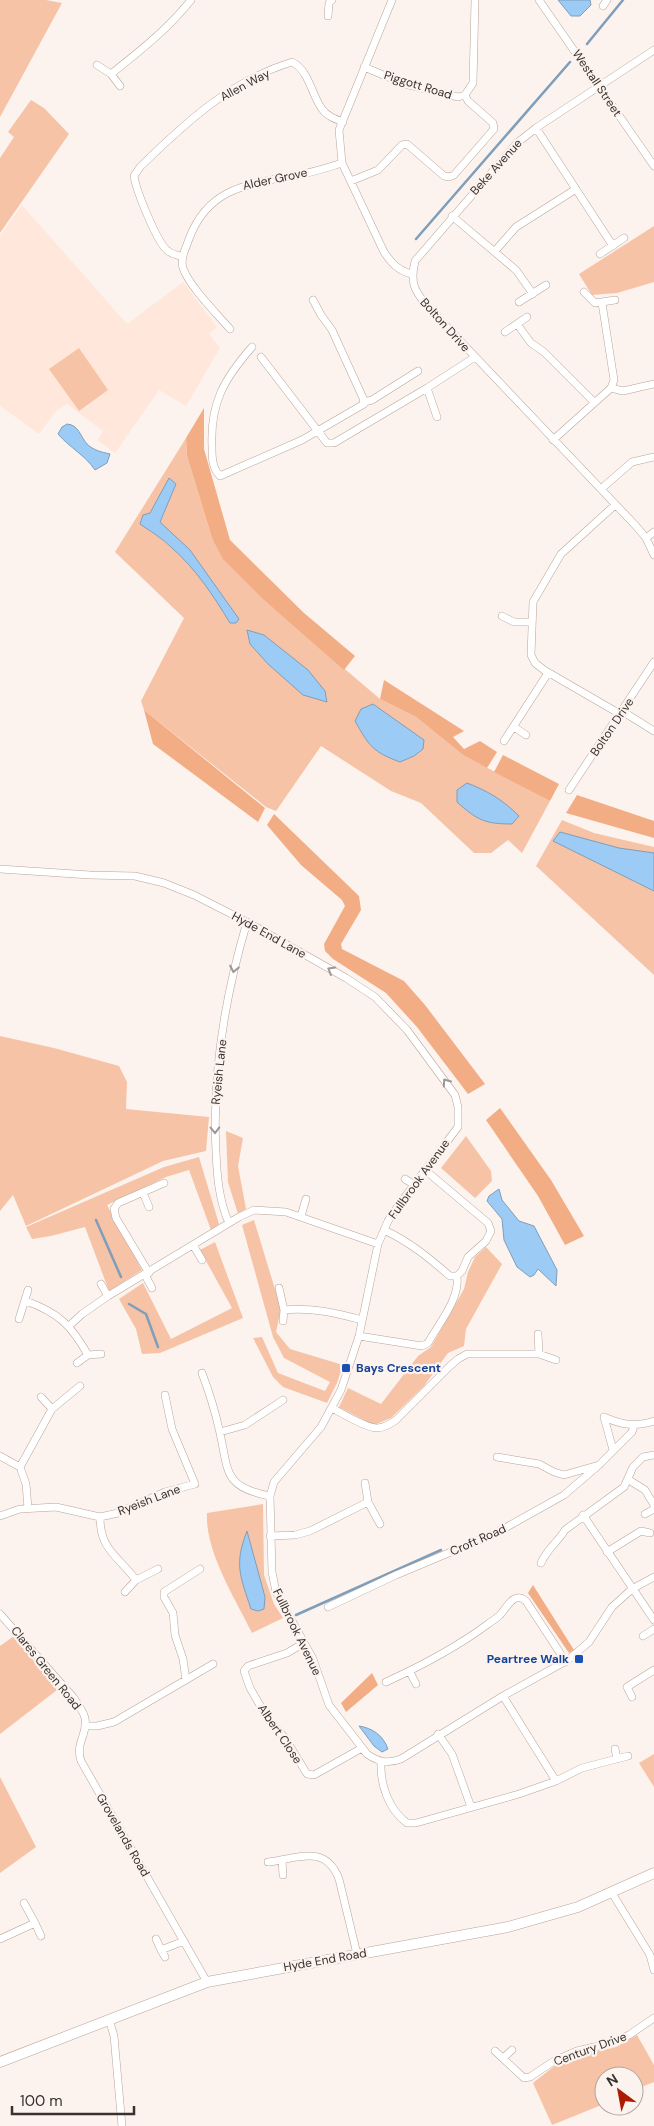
<svg xmlns="http://www.w3.org/2000/svg" width="654" height="2126" viewBox="0 0 654 2126" font-family="'DM Sans',sans-serif">
<style>
.built{fill:#ffe8db}
.green{fill:#f7c3a6}
.forest{fill:#f2ad85}
.water{fill:#9cccf6;stroke:#7e9eba}
.lines{fill:none;stroke-linecap:round;stroke-linejoin:round}
.stream{stroke:#7e9eba;stroke-width:2.5}
.minor-casing{stroke:#b8a499;stroke-width:8}
.secondary-casing{stroke:#b8a499;stroke-width:11}
.minor{stroke:#fff;stroke-width:7}
.secondary{stroke:#fff;stroke-width:10}
.oneway{stroke:#9c9896}
.transit-dot{fill:#1a4fb4;stroke:#fcf3ee;stroke-width:2}
.labels{text-anchor:middle;stroke-width:4.5;stroke-linejoin:round;paint-order:stroke}
.street-label{font-size:12px;fill:#39312d;stroke:#fcf3ee}
.transit-label{font-size:12px;font-weight:bold;fill:#164399;stroke:#fcf3ee;text-anchor:start}
</style>
<rect width="100%" height="100%" fill="#fcf3ee"/>
<!-- built -->
<path class="built" d="M 22,205 L 127,324 L 183,282 L 217,327 L 209,334 L 220,348 L 186,406 L 159,390 L 115,453 L 97,440 L 103,431 L 67,404 L 56,411 L 39,434 L 0,406 L 0,236 Z"/>
<!-- green -->
<path class="green" d="M 0,0 L 46,0 L 62,3 L 0,117 Z
M 31,100 L 44,108 L 69,134 L 0,233 L 0,158 L 14,137 L 8,132 Z
M 654,226 L 654,282 L 617,293 L 592,295 L 579,274 Z
M 79,348 L 108,390 L 79,411 L 49,369 Z
M 186,438 L 187,456 L 212,538 L 265,601 L 380,699 L 416,717 L 463,755 L 550,801 L 522,853 L 508,840 L 491,853 L 474,853 L 421,803 L 391,791 L 321,746 L 276,811 L 266,807 L 144,710 L 141,701 L 184,618 L 115,552 Z
M 562,820 L 594,833 L 654,847 L 654,975 L 536,866 Z
M 0,1036 L 54,1048 L 119,1066 L 127,1082 L 126,1109 L 209,1117 L 206,1151 L 163,1161 L 26,1226 L 13,1195 L 0,1211 Z
M 226,1131 L 243,1138 L 238,1166 L 246,1209 L 238,1214 L 228,1182 Z
M 466,1136 L 491,1171 L 492,1181 L 475,1198 L 441,1168 Z
M 199,1157 L 219,1224 L 211,1230 L 189,1170 L 166,1177 L 107,1205 L 142,1270 L 109,1291 L 85,1227 L 51,1236 L 32,1239 L 26,1227 L 164,1167 Z
M 254,1220 L 281,1309 L 276,1332 L 290,1349 L 343,1365 L 337,1383 L 327,1403 L 283,1387 L 273,1377 L 253,1338 L 262,1337 L 278,1373 L 325,1391 L 330,1382 L 284,1358 L 273,1337 L 242,1225 Z
M 215,1242 L 243,1318 L 160,1353 L 142,1354 L 136,1329 L 119,1299 L 143,1283 L 171,1339 L 232,1308 L 200,1250 Z
M 486,1247 L 502,1264 L 466,1329 L 464,1346 L 448,1353 L 424,1386 L 391,1418 L 374,1425 L 339,1407 L 348,1388 L 381,1404 L 418,1356 L 431,1347 L 464,1289 L 468,1272 L 475,1257 Z
M 263,1504 L 264,1575 L 274,1604 L 283,1618 L 252,1633 C 235,1598 205,1552 207,1513 Z
M 14,1636 L 57,1690 L 0,1734 L 0,1646 Z
M 654,1754 L 654,1787 L 639,1763 Z
M 0,1777 L 36,1847 L 0,1873 Z
M 637,2035 L 654,2065 L 654,2082 L 634,2090 L 634,2076 L 604,2076 L 604,2104 L 552,2125 L 533,2083 L 557,2064 L 584,2054 L 616,2047 Z"/>
<!-- forest -->
<path class="forest" d="M 204,408 L 204,449 L 230,540 L 304,613 L 355,656 L 344,670 L 265,601 L 223,559 L 212,538 L 187,456 L 186,438 Z
M 384,680 L 464,731 L 453,737 L 464,749 L 480,741 L 497,752 L 487,768 L 463,755 L 416,717 L 380,699 Z
M 144,710 L 265,808 L 258,822 L 153,744 Z
M 503,755 L 559,784 L 550,801 L 494,772 Z
M 577,795 L 654,821 L 654,838 L 566,813 Z
M 274,814 L 359,896 L 361,910 L 341,944 L 342,949 L 404,981 L 425,1005 L 485,1084 L 468,1094 L 417,1027 L 386,993 L 333,959 L 325,951 L 324,944 L 345,906 L 342,900 L 301,865 L 267,825 Z
M 500,1108 L 551,1180 L 584,1236 L 565,1245 L 538,1196 L 486,1120 Z
M 533,1585 L 574,1650 L 569,1653 L 528,1593 Z
M 372,1673 L 378,1685 L 346,1712 L 341,1703 Z"/>
<!-- water -->
<path class="water" d="M 558,0 L 590,0 L 591,5 L 580,16 L 571,16 Z
M 67,424 C 79,425 80,436 87,444 C 93,450 101,452 110,454 L 107,463 L 95,470 C 85,455 70,448 58,434 L 62,427 Z
M 169,478 L 176,484 L 160,522 L 190,550 L 239,619 L 236,623 L 230,623 C 213,595 196,569 171,547 C 162,538 150,531 140,524 L 143,515 L 150,513 Z
M 247,630 L 264,635 L 308,670 L 325,691 L 327,702 L 303,695 L 268,664 L 250,644 Z
M 373,704 L 424,740 L 423,749 L 414,756 L 400,762 C 373,752 369,746 355,721 L 361,709 Z
M 467,783 C 488,791 503,800 519,816 L 512,824 C 485,824 477,820 457,802 L 457,790 Z
M 560,832 L 619,848 L 654,853 L 654,891 L 553,841 Z
M 499,1189 L 502,1200 L 519,1221 L 534,1226 L 557,1270 L 556,1286 L 538,1269 L 534,1275 L 530,1277 L 517,1267 L 504,1240 L 502,1219 L 487,1201 L 489,1196 Z
M 247,1531 L 265,1597 L 264,1609 L 258,1611 L 251,1609 C 240,1576 234,1564 247,1531 Z
M 359,1726 C 372,1728 383,1735 388,1749 L 382,1752 L 374,1746 Z"/>
<g class="lines">
<!-- stream -->
<path class="stream" d="M 587,44 L 623,0
M 416,239 L 570,62
M 96,1220 L 121,1277
M 129,1304 L 146,1314 L 158,1347
M 296,1615 L 441,1550"/>
<defs>
<path id="minor" d="M 392,0 L 339,130 L 342,163 L 384,252 C 392,264 398,270 411,274
M 539,0 L 654,166
M 603,6 L 607,0
M 328,16 L 329,3 L 332,0
M 654,50 L 536,128 L 517,143 L 415,261 C 410,283 414,290 427,306 L 636,526 L 646,538 L 654,555
M 97,65 L 111,74 L 120,86
M 364,67 L 405,84 L 458,97 L 465,95 L 473,83 L 475,0
M 111,74 C 140,51 168,29 191,0
M 536,128 L 613,246
M 351,181 L 378,170 L 402,145 L 407,144 L 444,176 L 449,177 L 454,175 L 494,129 L 493,123 L 468,101 L 465,95
M 452,216 L 516,270 L 533,294
M 495,251 L 516,227 L 576,189
M 600,254 L 624,238
M 183,257 C 178,255 173,255 168,251 C 157,243 136,190 134,176 L 140,167 C 185,123 230,81 292,62 C 309,70 312,96 322,109 C 327,116 335,119 343,122
M 584,292 L 595,303 L 615,300
M 519,302 L 546,285
M 517,324 L 531,343 L 544,352 L 594,402
M 230,329 C 217,314 189,286 183,268 C 180,258 186,248 189,239 C 209,185 252,184 301,174 C 315,172 329,167 342,163
M 505,332 L 527,317
M 252,347 C 224,379 210,403 212,447 C 212,457 212,468 220,476 L 302,440 L 364,404 L 363,398 L 332,330 L 321,315 L 313,300
M 261,357 L 327,443 L 334,443 L 427,388
M 611,388 L 623,391 L 654,384
M 364,402 L 372,400 L 418,371
M 437,417 L 427,388 L 475,357
M 553,440 L 611,388 L 614,380 L 602,303
M 601,489 L 632,462 L 654,457
M 615,505 L 561,554 L 533,602 L 531,655 L 535,663 L 544,670 L 620,714
M 646,538 L 654,532
M 502,616 L 514,622 L 531,622
M 622,711 L 654,731
M 514,727 L 526,735
M 504,741 L 548,673
M 569,790 L 654,662
M 0,869 L 90,875 L 135,876 L 164,883 L 194,895 L 247,922 L 346,978 L 375,997 L 407,1030 L 455,1095 L 458,1107 L 458,1127 L 398,1206 L 388,1221 L 378,1244 L 359,1336 L 341,1390 L 321,1427 L 274,1482 L 270,1496 L 272,1572 L 276,1592 L 313,1659 L 329,1705 L 367,1754 C 378,1762 388,1764 401,1759 L 503,1696 L 568,1660 L 589,1642 L 612,1607 L 632,1589 L 654,1577
M 405,1179 L 413,1184
M 143,1193 L 149,1207
M 301,1216 L 306,1199
M 229,1223 C 219,1201 217,1176 216,1152 C 212,1075 225,996 247,922
M 384,1230 C 410,1242 429,1258 450,1276 L 457,1276 L 462,1271 L 468,1257 L 486,1241 L 491,1231 L 488,1223 L 425,1170
M 193,1245 L 202,1260
M 149,1273 L 116,1218 L 114,1209 L 118,1203 L 164,1183
M 145,1275 L 152,1288
M 101,1284 L 108,1296
M 279,1288 L 284,1310 L 283,1321
M 26,1301 C 59,1313 71,1325 88,1355
M 284,1310 C 311,1307 336,1313 362,1320
M 19,1319 L 28,1290
M 69,1326 L 82,1314 L 108,1296 L 239,1217 L 254,1210 L 286,1212 L 378,1244
M 538,1334 L 539,1354
M 359,1336 L 422,1346 L 428,1343 C 439,1323 460,1299 457,1276
M 77,1363 L 88,1355 L 101,1354
M 202,1373 C 209,1392 215,1410 219,1429 C 229,1469 221,1487 270,1496
M 41,1397 L 52,1409
M 332,1408 C 343,1414 366,1428 377,1428 C 384,1428 390,1424 396,1420 L 450,1366 L 458,1359 L 467,1354 L 539,1354 L 556,1360
M 604,1417 C 622,1425 635,1427 654,1421
M 604,1417 L 613,1450
M 220,1432 L 245,1425 L 283,1400
M 0,1456 L 20,1467 L 26,1484 L 28,1508
M 497,1457 L 539,1464 L 554,1472 L 564,1475 L 599,1465
M 20,1467 L 52,1409 L 80,1386
M 629,1480 L 645,1490 L 654,1505
M 365,1483 L 368,1502 L 380,1524
M 645,1514 L 654,1509
M 583,1515 L 654,1620
M 0,1516 L 20,1509 L 56,1507 L 100,1517 L 118,1513 L 165,1492 L 195,1484 L 172,1429 L 165,1395
M 100,1517 C 100,1550 118,1556 136,1580
M 270,1536 L 295,1535 L 310,1531 L 368,1502
M 607,1552 L 641,1531 L 650,1533
M 541,1563 C 547,1549 557,1543 565,1530 L 624,1487 L 633,1467 L 643,1457 L 654,1455
M 125,1592 L 136,1580 L 158,1569
M 328,1607 L 396,1575 L 496,1533 L 564,1495 L 599,1465 L 632,1432 L 634,1426
M 0,1614 L 73,1697 C 77,1703 83,1710 85,1718 C 88,1735 75,1742 81,1761 L 207,1982
M 643,1636 L 654,1629
M 304,1643 L 287,1653 L 248,1666 L 244,1671 L 250,1688 L 268,1719 L 285,1738 L 307,1774 L 314,1775 L 362,1748
M 410,1672 L 416,1684
M 186,1680 L 183,1659 L 175,1635 L 173,1613 L 164,1597 L 164,1592 L 200,1569
M 386,1682 C 421,1666 457,1647 488,1624 C 492,1621 497,1618 500,1615 C 508,1606 514,1591 526,1601 L 566,1662
M 503,1696 L 556,1781
M 632,1697 L 627,1687 L 654,1670
M 85,1726 L 97,1726 L 114,1722 L 213,1664
M 438,1734 L 452,1754 L 471,1807
M 615,1749 L 617,1759
M 381,1761 C 380,1784 388,1809 407,1823 L 416,1823 L 519,1794 L 556,1781 L 582,1768 L 628,1756
M 282,1861 L 283,1875
M 268,1862 C 297,1859 325,1843 339,1879 L 357,1954
M 612,1893 L 650,1955 L 654,1970
M 35,1923 L 41,1936
M 0,1939 L 35,1923 L 24,1903
M 156,1939 L 161,1950 L 184,1941
M 161,1950 L 165,1957
M 109,2019 L 114,2036 L 122,2126
M 495,2051 L 524,2078 L 530,2077 L 554,2061 L 577,2051 L 607,2044 L 629,2035 L 654,2018
M 503,2058 L 512,2050"/>
<path id="secondary" d="M 0,2062 L 207,1982 L 508,1927 L 578,1907 L 654,1873"/>
</defs>
<!-- minor casing -->
<use href="#minor" class="minor-casing"/>
<!-- secondary casing -->
<use href="#secondary" class="secondary-casing"/>
<!-- minor -->
<use href="#minor" class="minor"/>
<!-- secondary -->
<use href="#secondary" class="secondary"/>
</g>
<!-- one-way arrows -->
<defs><path id="oneway-chevron" d="M-2-3.5L2.5 0L-2 3.5" fill="none" stroke-width="1.6" stroke-linecap="round" stroke-linejoin="round" transform="scale(1.25)"/></defs>
<g class="oneway">
<use href="#oneway-chevron" transform="translate(234 969) rotate(101)"/>
<use href="#oneway-chevron" transform="translate(331 970) rotate(-150)"/>
<use href="#oneway-chevron" transform="translate(446 1082) rotate(-125)"/>
<use href="#oneway-chevron" transform="translate(215 1130) rotate(89)"/>
</g>
<!-- markers -->
<g class="transit-dot">
<rect x="341" y="1363" width="10" height="10" rx="2.5"/>
<rect x="574" y="1654" width="10" height="10" rx="2.5"/>
</g>
<g class="labels">
<!-- street labels -->
<g class="street-label">
<text transform="translate(597 83) rotate(56)" y="4">Westall Street</text>
<text transform="translate(245 85) rotate(-28)" y="4">Allen Way</text>
<text transform="translate(418 85) rotate(17)" y="4">Piggott Road</text>
<text transform="translate(496 167) rotate(-48)" y="4">Beke Avenue</text>
<text transform="translate(275 179) rotate(-12)" y="4">Alder Grove</text>
<text transform="translate(445 325) rotate(48)" y="4">Bolton Drive</text>
<text transform="translate(612 727) rotate(-56)" y="4">Bolton Drive</text>
<text transform="translate(269 935) rotate(29)" y="4">Hyde End Lane</text>
<text transform="translate(219 1072) rotate(-84)" y="4">Ryeish Lane</text>
<text transform="translate(419 1179) rotate(-54)" y="4">Fullbrook Avenue</text>
<text transform="translate(149 1500) rotate(-21)" y="4">Ryeish Lane</text>
<text transform="translate(478 1540) rotate(-24)" y="4">Croft Road</text>
<text transform="translate(297 1632) rotate(64)" y="4">Fullbrook Avenue</text>
<text transform="translate(46 1668) rotate(51)" y="4">Clares Green Road</text>
<text transform="translate(280 1734) rotate(56)" y="4">Albert Close</text>
<text transform="translate(123 1835) rotate(60)" y="4">Grovelands Road</text>
<text transform="translate(325 1960) rotate(-10)" y="4">Hyde End Road</text>
<text transform="translate(590 2049) rotate(-20)" y="4">Century Drive</text>
</g>
<!-- transit labels -->
<g class="transit-label">
<text x="356" y="1372">Bays Crescent</text>
<text x="569" y="1663" text-anchor="end">Peartree Walk</text>
</g>
</g>
<!-- north arrow -->
<g transform="translate(619 2091) rotate(328)"><circle r="24" fill="#fcf3ee" stroke="#aea5a1"/>
<path d="M0-4L9 19L0 12L-9 19Z" fill="#ab1c03"/>
<text y="-8" font-size="14" font-weight="bold" text-anchor="middle" fill="#39312d">N</text>
</g>
<!-- scale -->
<path d="M12 2106v8h122v-8" fill="none" stroke="#39312d" stroke-width="2.5"/>
<text x="20" y="2106" font-size="15" fill="#39312d" stroke="#fcf3ee" stroke-width="4" paint-order="stroke">100 m</text>
</svg>
